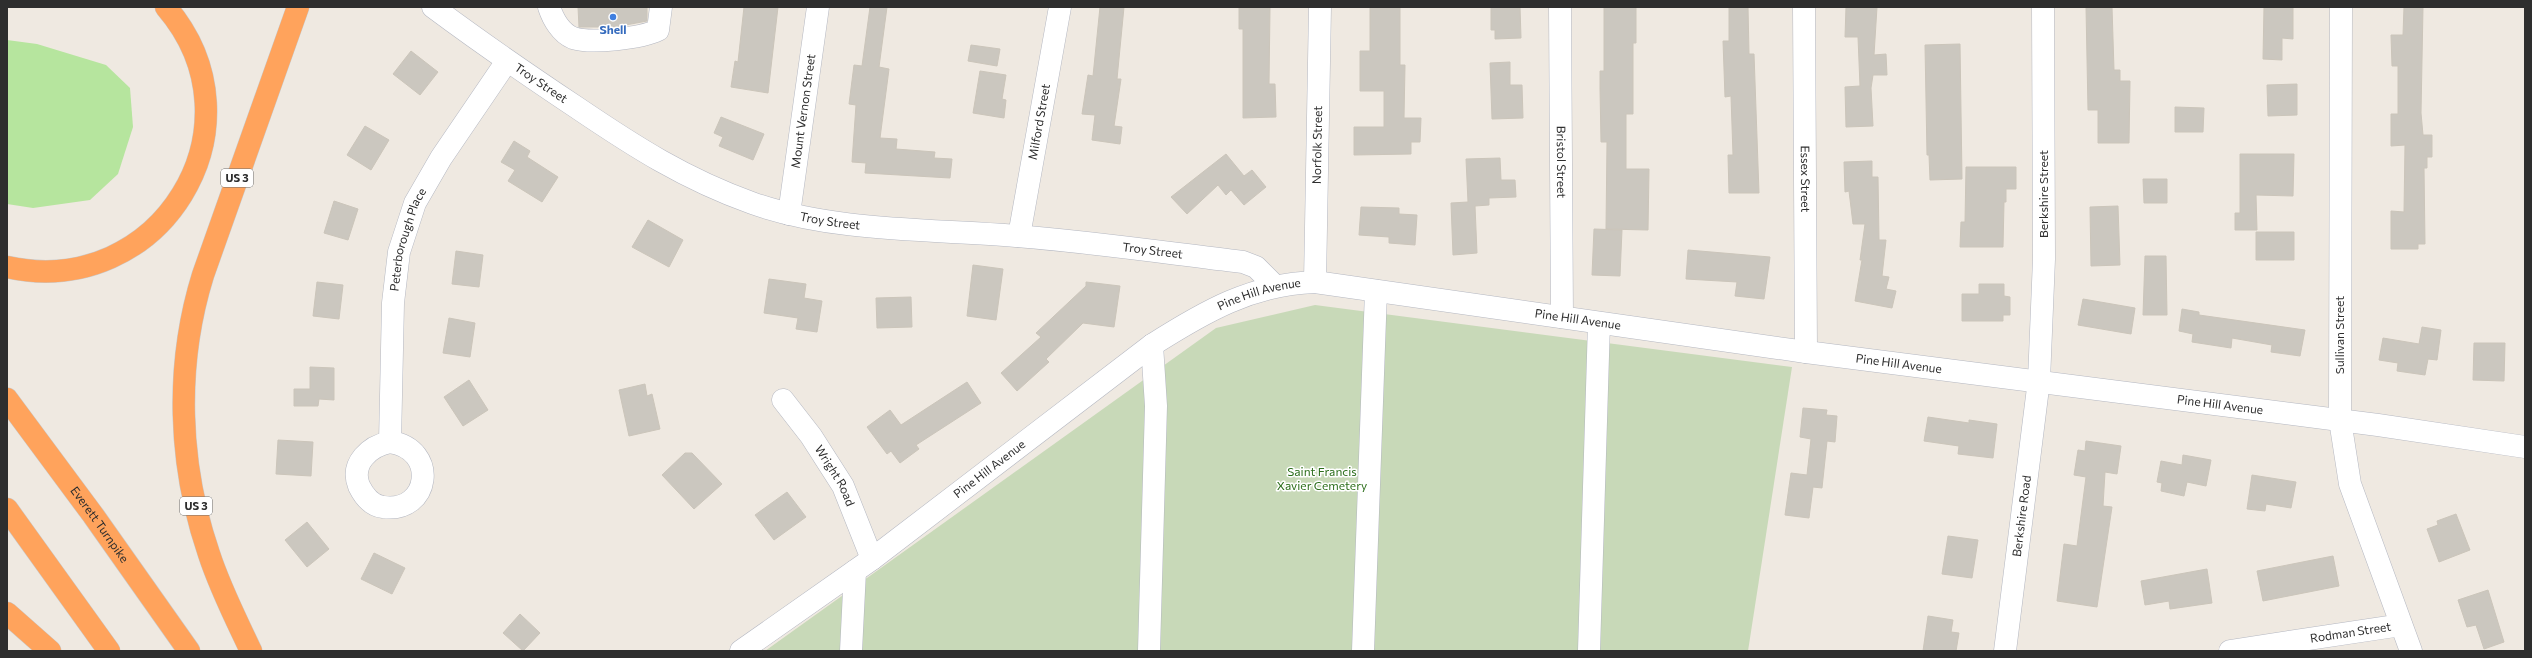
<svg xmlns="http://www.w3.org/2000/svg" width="2532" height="658" viewBox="0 0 2532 658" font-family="Commissioner,sans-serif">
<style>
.green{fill:#b6e59e}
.cemetery{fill:#c8d9b8}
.building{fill:#cbc7bf;stroke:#cbc5ba}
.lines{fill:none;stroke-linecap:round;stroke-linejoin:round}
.minor-casing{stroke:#b4b7c1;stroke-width:23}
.highway-casing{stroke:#c9c9c9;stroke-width:23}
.minor{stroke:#fff;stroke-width:22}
.highway{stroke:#ffa35c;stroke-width:22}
.shop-dot{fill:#3f7fe0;stroke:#fff;stroke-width:1.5}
.labels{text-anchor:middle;stroke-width:3;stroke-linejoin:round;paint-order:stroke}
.shield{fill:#fff;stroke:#6d6d6d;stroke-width:1}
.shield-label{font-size:11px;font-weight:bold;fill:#2e2e2e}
.shop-label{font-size:12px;font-weight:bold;fill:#366cbe;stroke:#fff}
.street-label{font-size:12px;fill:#2e2e2e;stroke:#fff}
.park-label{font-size:12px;fill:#2c6e1b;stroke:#fff}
</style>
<rect width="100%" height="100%" fill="#efe9e1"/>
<!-- green -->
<path class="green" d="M 7,40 L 37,44 L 106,65 L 130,88 L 133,127 L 118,174 L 90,200 L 33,208 L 7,204 Z"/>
<!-- cemetery -->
<path class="cemetery" d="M 1315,305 L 1792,367 L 1748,651 L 765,651 L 1216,328 Z"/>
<!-- building -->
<path class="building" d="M 578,7 L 647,7 L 647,21 L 615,27 L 579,27 Z
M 744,7 L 778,7 L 768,93 L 731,87 L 735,61 L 738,62 Z
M 870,7 L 887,7 L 879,67 L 889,69 L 880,138 L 897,139 L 896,149 L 935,152 L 934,158 L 952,159 L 950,178 L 865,173 L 866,163 L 852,162 L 856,105 L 849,104 L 854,65 L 862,66 Z
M 1100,7 L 1124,7 L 1117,79 L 1121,79 L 1114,126 L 1122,127 L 1120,144 L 1092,140 L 1095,115 L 1082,114 L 1088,75 L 1093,76 Z
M 1239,7 L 1270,7 L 1269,84 L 1275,84 L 1276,117 L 1243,118 L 1243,29 L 1239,29 Z
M 1370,7 L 1400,7 L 1400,65 L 1405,65 L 1404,118 L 1421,118 L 1420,142 L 1411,142 L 1411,154 L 1354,155 L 1354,127 L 1384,127 L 1384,91 L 1360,91 L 1360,51 L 1370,51 Z
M 1491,7 L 1520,7 L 1521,38 L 1495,39 L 1495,30 L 1491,30 Z
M 1604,7 L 1636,7 L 1636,43 L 1633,43 L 1633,114 L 1626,114 L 1626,169 L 1649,169 L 1648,230 L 1606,229 L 1607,142 L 1601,142 L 1600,88 L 1600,71 L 1604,71 Z
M 1729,7 L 1748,7 L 1749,54 L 1754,54 L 1759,193 L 1729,193 L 1728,155 L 1733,155 L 1731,96 L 1725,97 L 1723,41 L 1729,41 Z
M 1846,7 L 1877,7 L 1874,55 L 1886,54 L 1887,75 L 1873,75 L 1871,88 L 1873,126 L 1846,127 L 1845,87 L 1860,86 L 1858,37 L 1845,37 Z
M 2086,7 L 2112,7 L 2114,70 L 2120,70 L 2120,81 L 2130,81 L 2129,143 L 2098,143 L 2098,110 L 2088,110 Z
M 2264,7 L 2293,7 L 2293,39 L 2282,38 L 2282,60 L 2263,59 Z
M 2404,7 L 2423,7 L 2421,113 L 2423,135 L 2432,135 L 2432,157 L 2427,157 L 2427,168 L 2424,168 L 2425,244 L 2418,244 L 2418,249 L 2391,249 L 2391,211 L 2404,212 L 2405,145 L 2391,146 L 2391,114 L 2398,114 L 2398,66 L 2392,66 L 2391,35 L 2403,35 Z
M 1960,44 L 1962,179 L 1930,180 L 1929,155 L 1927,155 L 1925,45 Z
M 971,45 L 1000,49 L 997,66 L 968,61 Z
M 411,51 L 438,72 L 420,95 L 393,74 Z
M 1510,62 L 1510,85 L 1522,85 L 1523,118 L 1492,119 L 1490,63 Z
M 980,71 L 1006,75 L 1002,99 L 1006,100 L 1004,118 L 973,113 Z
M 2297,84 L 2297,115 L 2268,116 L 2267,85 Z
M 2175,107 L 2204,108 L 2203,132 L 2175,132 Z
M 721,117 L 764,134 L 753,160 L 719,146 L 723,137 L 714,133 Z
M 365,126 L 389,140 L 371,170 L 347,155 Z
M 514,141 L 530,151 L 527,157 L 558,177 L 542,202 L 508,181 L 515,170 L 501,162 Z
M 1226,154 L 1244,176 L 1252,170 L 1266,187 L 1244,205 L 1231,190 L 1226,195 L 1218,185 L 1187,214 L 1171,197 Z
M 2240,154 L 2294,154 L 2293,196 L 2256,195 L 2257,230 L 2235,230 L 2235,213 L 2240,213 Z
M 1500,158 L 1501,180 L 1515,180 L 1516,197 L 1489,198 L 1489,205 L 1475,206 L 1477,253 L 1453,255 L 1451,203 L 1468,202 L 1466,159 Z
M 1872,161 L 1872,177 L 1878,177 L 1879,240 L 1886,240 L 1882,276 L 1889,277 L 1886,289 L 1896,291 L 1892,308 L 1855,301 L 1862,260 L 1860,260 L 1865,224 L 1853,224 L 1849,191 L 1845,192 L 1844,162 Z
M 1966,167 L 2016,167 L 2016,189 L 2006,189 L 2006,202 L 2004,202 L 2003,247 L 1960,247 L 1961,222 L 1965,222 Z
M 2143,179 L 2167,179 L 2167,203 L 2144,203 Z
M 334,201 L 358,209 L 348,240 L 324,233 Z
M 2118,206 L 2120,265 L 2091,266 L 2090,207 Z
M 1361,207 L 1399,208 L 1399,214 L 1417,215 L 1415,245 L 1389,243 L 1389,237 L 1359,235 Z
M 648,220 L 683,240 L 669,267 L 632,247 Z
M 1594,229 L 1622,230 L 1620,276 L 1592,275 Z
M 2256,232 L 2294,232 L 2294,260 L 2256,260 Z
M 1688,250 L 1770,257 L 1764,299 L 1735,296 L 1737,282 L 1686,279 Z
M 456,251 L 483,255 L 479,287 L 452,284 Z
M 2145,256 L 2166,256 L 2167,315 L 2143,315 Z
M 973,265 L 1003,269 L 996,320 L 967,316 Z
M 769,279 L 806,284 L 804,298 L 822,301 L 817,332 L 796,329 L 798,318 L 764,313 Z
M 317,282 L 343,285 L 339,319 L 313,316 Z
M 1086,282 L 1120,286 L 1114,327 L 1083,323 L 1046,359 L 1049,362 L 1017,391 L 1001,373 L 1041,337 L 1036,333 L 1086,286 Z
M 1979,284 L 2004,284 L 2004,296 L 2010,297 L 2010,315 L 2003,315 L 2003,321 L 1962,321 L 1962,294 L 1979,294 Z
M 911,297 L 912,327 L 877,328 L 876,298 Z
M 2083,299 L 2135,308 L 2131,334 L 2078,325 Z
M 2182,309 L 2199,312 L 2199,315 L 2305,330 L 2300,356 L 2271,352 L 2272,345 L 2232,338 L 2231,348 L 2192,342 L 2193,334 L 2179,331 Z
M 449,318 L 475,323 L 470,357 L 443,353 Z
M 2422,327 L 2441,330 L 2437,360 L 2428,359 L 2425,375 L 2397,371 L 2398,363 L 2379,360 L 2383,338 L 2419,344 Z
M 2474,343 L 2505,343 L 2504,381 L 2473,380 Z
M 310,367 L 334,368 L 334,400 L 319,399 L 318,406 L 294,406 L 294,389 L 310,389 Z
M 469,380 L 488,410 L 463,426 L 444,397 Z
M 967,382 L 981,403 L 916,445 L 919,449 L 900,463 L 891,451 L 887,454 L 867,427 L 890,410 L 901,425 Z
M 645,384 L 647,396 L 652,394 L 660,429 L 629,436 L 619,390 Z
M 1803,408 L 1827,410 L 1826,415 L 1837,416 L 1835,442 L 1827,441 L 1822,488 L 1813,487 L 1809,518 L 1785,515 L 1791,473 L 1807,475 L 1811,439 L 1800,437 Z
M 1928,417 L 1969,423 L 1969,420 L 1997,424 L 1993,458 L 1958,454 L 1959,446 L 1924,441 Z
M 278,440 L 313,442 L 311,476 L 276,474 Z
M 2086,441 L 2121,446 L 2117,474 L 2105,472 L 2103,506 L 2112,507 L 2097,607 L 2057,601 L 2064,544 L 2077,546 L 2086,477 L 2074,475 L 2078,450 L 2085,451 Z
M 685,453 L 692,453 L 722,484 L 694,509 L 662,475 Z
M 2183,455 L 2211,460 L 2206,486 L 2187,482 L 2184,496 L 2161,491 L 2162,483 L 2157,482 L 2161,461 L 2182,465 Z
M 2252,475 L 2296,482 L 2291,508 L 2266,504 L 2265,511 L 2247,509 Z
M 787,492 L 806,517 L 774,540 L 755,515 Z
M 2456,514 L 2470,550 L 2439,562 L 2427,529 L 2438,525 L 2437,521 Z
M 307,522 L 329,549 L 307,567 L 285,540 Z
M 1948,536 L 1978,540 L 1972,578 L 1942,574 Z
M 374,553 L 405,568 L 392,594 L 361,579 Z
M 2333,556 L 2339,586 L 2263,601 L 2257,571 Z
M 2207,569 L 2212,603 L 2170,609 L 2169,601 L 2145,605 L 2141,581 Z
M 2488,590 L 2504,642 L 2484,649 L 2476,625 L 2467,627 L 2458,600 Z
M 520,614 L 540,633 L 523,651 L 503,633 Z
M 1928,616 L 1953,620 L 1951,632 L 1959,633 L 1956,651 L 1923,651 Z"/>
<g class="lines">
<defs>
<g id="minor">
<path id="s1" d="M 433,7 C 480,42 528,75 576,107 C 635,147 685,179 752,203 C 833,232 931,229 1016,236 C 1092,242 1167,253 1243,262 L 1256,267 L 1275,286"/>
<path d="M 549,7 C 553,19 561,33 573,38 C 591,44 642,38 658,30 L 661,7"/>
<path id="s2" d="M 1560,7 L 1562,317"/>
<path id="s3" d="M 1804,7 L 1806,352"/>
<path d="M 2341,7 L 2340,420 L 2350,484 L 2411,651"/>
<path id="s4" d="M 789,214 L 818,7"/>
<path id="s5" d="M 1019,236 L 1060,7"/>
<path id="s6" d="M 1315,282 L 1320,7"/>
<path id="s7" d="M 783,400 L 811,436 L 843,486 L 872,559"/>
<path id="s8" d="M 390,442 C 439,449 430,514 383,507 C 372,506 364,496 359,486 C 350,463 370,446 390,442 L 393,303 L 399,252 L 415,203 L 441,158 L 507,61"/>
<path id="s9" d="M 741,651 L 872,559 L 1152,345 C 1204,312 1252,284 1315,282 L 1806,352 L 2378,425 L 2525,447"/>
<path d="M 851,651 L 855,571"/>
<path d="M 1149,651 L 1156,406 L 1152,345"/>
<path d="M 1363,651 L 1376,291"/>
<path d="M 1589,651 L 1599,323"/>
<path id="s10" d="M 2005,651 L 2039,380 L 2044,259 L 2043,7"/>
<path id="s11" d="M 2230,651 L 2401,625"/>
</g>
<g id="highway">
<path d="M 7,267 C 160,301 268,126 166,7"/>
<path id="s12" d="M 7,399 L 93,515 L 189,651"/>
<path d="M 7,509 L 109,651"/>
<path d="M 7,613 L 50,651"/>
<path d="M 251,651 C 236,619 220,588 209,554 C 178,464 175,365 203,275 L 298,7"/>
</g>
</defs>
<!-- minor casing -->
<use href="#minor" class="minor-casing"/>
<!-- highway casing -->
<use href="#highway" class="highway-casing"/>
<!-- minor -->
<use href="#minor" class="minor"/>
<!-- highway -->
<use href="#highway" class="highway"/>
</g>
<!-- markers -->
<circle class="shop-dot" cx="613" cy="17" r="4"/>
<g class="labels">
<!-- shield labels -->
<g class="shield">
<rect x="221" y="169" width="32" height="18" rx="3"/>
<rect x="180" y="497" width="32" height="18" rx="3"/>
</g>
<g class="shield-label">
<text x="237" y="182">US 3</text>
<text x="196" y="510">US 3</text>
</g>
<!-- shop labels -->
<g class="shop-label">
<text x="613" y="34">Shell</text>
</g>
<!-- street labels -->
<g class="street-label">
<text dy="4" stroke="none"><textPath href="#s1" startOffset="132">Troy Street</textPath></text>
<text dy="4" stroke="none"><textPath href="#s4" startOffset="104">Mount Vernon Street</textPath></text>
<text dy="4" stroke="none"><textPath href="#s5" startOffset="116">Milford Street</textPath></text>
<text dy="4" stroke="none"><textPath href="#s6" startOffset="137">Norfolk Street</textPath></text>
<text dy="4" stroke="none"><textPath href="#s2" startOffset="155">Bristol Street</textPath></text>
<text dy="4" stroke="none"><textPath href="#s3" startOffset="172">Essex Street</textPath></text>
<text transform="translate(2044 194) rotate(-90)" y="4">Berkshire Street</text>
<text dy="4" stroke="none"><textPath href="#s1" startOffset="456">Troy Street</textPath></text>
<text dy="4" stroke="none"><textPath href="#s8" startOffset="409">Peterborough Place</textPath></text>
<text dy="4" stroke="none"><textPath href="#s1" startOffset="780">Troy Street</textPath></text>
<text dy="4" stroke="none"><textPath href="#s9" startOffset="632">Pine Hill Avenue</textPath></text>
<text dy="4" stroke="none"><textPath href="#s9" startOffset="955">Pine Hill Avenue</textPath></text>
<text transform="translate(2340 335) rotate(-90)" y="4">Sullivan Street</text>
<text dy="4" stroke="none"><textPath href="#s9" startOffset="1279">Pine Hill Avenue</textPath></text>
<text dy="4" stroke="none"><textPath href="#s9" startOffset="1603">Pine Hill Avenue</textPath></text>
<text dy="4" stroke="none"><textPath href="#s9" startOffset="308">Pine Hill Avenue</textPath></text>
<text dy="4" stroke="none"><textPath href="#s7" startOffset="92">Wright Road</textPath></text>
<text dy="4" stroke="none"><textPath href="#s10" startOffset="136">Berkshire Road</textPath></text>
<text dy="4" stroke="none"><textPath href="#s12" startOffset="156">Everett Turnpike</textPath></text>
<text dy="4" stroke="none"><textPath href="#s11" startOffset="122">Rodman Street</textPath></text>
</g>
<!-- park labels -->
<g class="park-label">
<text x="1322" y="476">Saint Francis<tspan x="1322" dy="14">Xavier Cemetery</tspan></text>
</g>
</g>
<!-- border -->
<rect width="2532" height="658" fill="none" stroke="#2e2e2e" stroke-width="16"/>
</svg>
